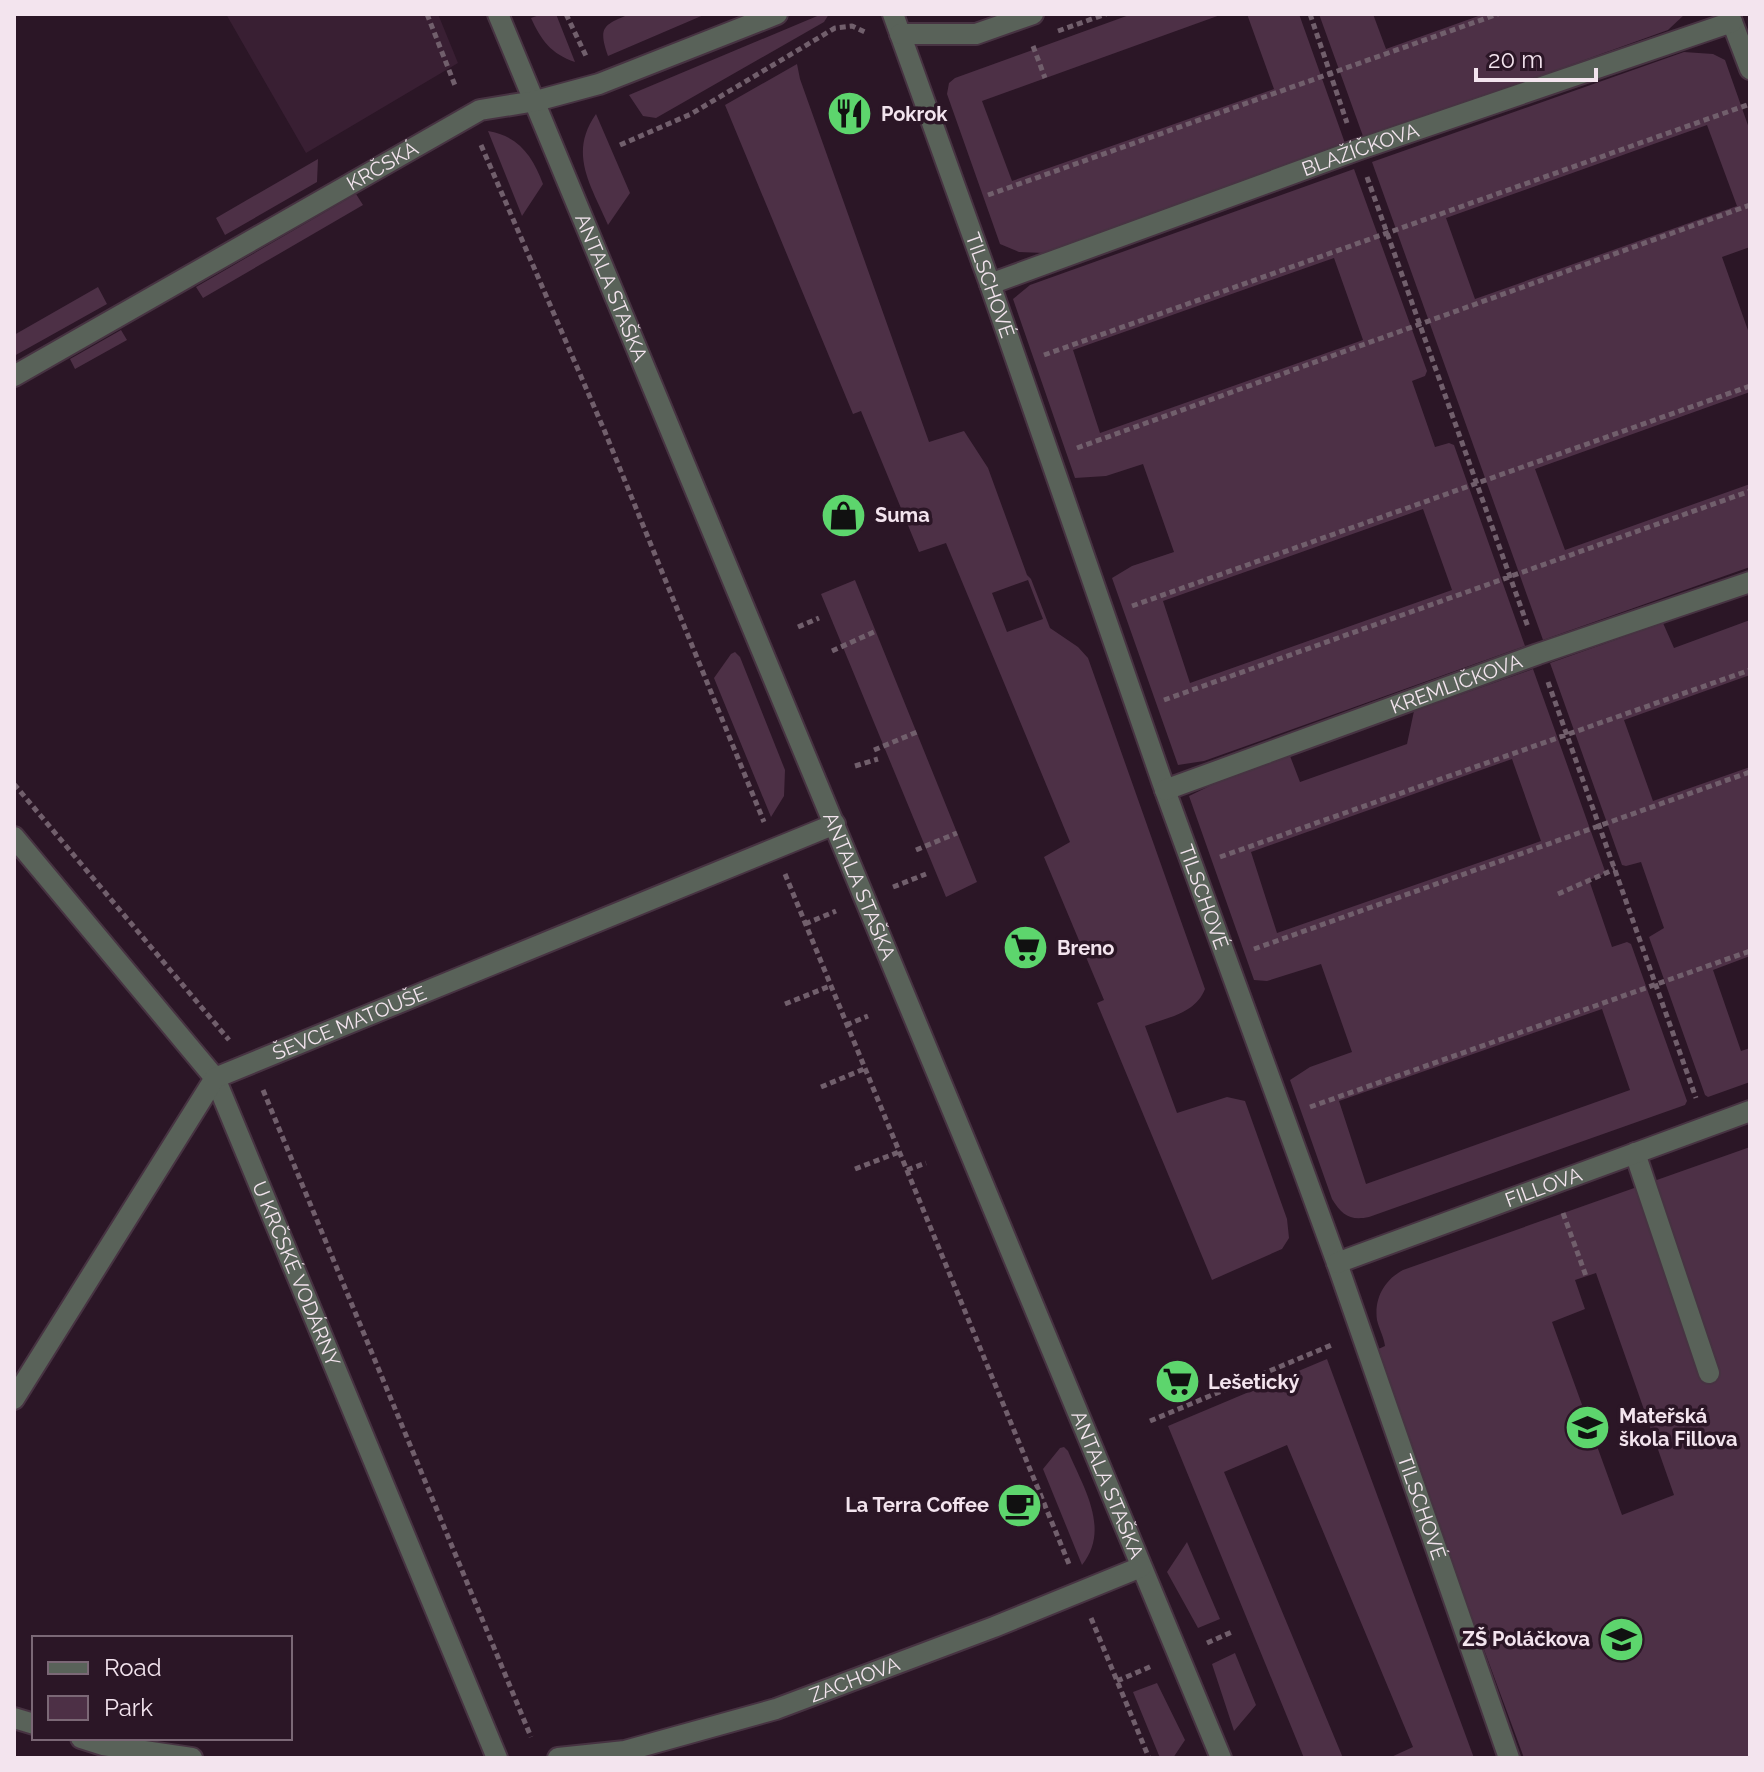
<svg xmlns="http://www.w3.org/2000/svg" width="1764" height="1772" viewBox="0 0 1764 1772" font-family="Raleway,sans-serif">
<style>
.built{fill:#391f33}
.green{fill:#4d3046;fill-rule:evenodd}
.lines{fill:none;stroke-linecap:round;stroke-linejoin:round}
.minor-casing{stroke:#473342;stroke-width:24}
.path{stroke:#715f6c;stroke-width:5;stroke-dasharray:6 4;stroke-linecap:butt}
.minor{stroke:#596259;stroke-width:20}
.labels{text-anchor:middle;stroke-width:7;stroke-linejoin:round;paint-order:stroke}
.poi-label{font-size:20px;font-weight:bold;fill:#f3e4ee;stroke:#2b1626;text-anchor:start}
.street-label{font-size:20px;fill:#f3e4ee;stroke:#2b1626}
</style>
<rect width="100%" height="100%" fill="#2b1626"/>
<!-- built -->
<path class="built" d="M 226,14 L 438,14 L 458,63 L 306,153 Z"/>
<!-- green -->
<path class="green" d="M 542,14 L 556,14 L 575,62 C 551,54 541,40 531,18 Z
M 630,14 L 706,14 L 608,56 C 598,27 603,25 630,14 Z
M 822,14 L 829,14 L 824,22 L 656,118 L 643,116 L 629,95 Z
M 1132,14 L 1223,14 L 982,101 L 1012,181 L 1274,89 L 1247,14 L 1299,14 L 1346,146 L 1044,253 L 1019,252 L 1000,244 L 947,94 L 949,83 L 955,78 Z
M 1319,14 L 1373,14 L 1386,49 L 1484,14 L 1685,14 L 1668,30 L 1364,139 Z
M 1684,52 L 1713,54 L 1725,60 L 1750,131 L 1750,247 L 1722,257 L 1750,336 L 1750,392 L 1535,469 L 1565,550 L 1750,484 L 1750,567 L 1543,640 L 1372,162 ZM 1707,125 L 1737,206 L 1475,299 L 1446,218 Z
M 797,64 L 800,79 L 929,442 L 964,431 L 988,468 L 1027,575 L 1031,579 L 1050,628 L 1078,647 L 1088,658 L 1205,989 C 1195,1014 1168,1017 1145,1026 L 1177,1113 L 1227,1097 L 1245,1101 L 1287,1219 L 1289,1238 L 1282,1249 L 1212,1280 L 1097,1003 L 1104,1000 L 1044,857 L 1070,842 L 946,543 L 919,552 L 861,411 L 853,414 L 725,105 ZM 1028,580 L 1043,619 L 1007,632 L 992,593 Z
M 596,114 L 630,193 L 608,225 C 591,185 568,154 596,114 Z
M 488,131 C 519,136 533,157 543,184 L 522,216 Z
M 318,159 L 317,182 L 225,235 L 216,218 Z
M 1354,169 L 1427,371 L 1425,376 L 1412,381 L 1435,447 L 1449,443 L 1454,445 L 1525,646 L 1204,761 L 1178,765 L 1112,578 L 1132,566 L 1174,552 L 1143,464 L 1106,476 L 1075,478 L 1013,299 L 1030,285 ZM 1334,258 L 1363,340 L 1100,433 L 1073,350 ZM 1423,509 L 1452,590 L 1190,683 L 1163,601 Z
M 356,194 L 363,205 L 203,298 L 196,287 Z
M 98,287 L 107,304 L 14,356 L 14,335 Z
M 121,330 L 127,340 L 75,369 L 70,359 Z
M 855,580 L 977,882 L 946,897 L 821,594 Z
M 1750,620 L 1750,675 L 1624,720 L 1653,801 L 1750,767 L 1750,956 L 1713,970 L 1741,1051 L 1750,1048 L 1750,1082 L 1708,1097 L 1705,1095 L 1649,937 L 1664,928 L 1641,862 L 1626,866 L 1622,865 L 1550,663 L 1663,623 L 1674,648 Z
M 735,652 L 740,657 L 785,770 L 784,796 L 771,817 L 714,678 L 731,654 Z
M 1533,669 L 1605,871 L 1602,875 L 1589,880 L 1612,947 L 1627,942 L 1631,944 L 1687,1101 L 1685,1105 L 1369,1217 C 1350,1221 1342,1215 1332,1199 L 1290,1080 L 1310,1067 L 1352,1052 L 1321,964 L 1267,981 L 1254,980 L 1189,796 L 1222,780 L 1290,756 L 1300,782 L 1407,744 L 1414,711 ZM 1512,759 L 1541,841 L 1277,933 L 1251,852 ZM 1602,1009 L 1630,1090 L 1366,1184 L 1339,1101 Z
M 1750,1147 L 1750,1758 L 1524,1758 L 1374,1351 L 1385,1346 C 1384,1337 1379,1329 1377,1320 C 1374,1299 1384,1280 1403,1270 ZM 1596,1273 L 1674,1495 L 1622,1515 L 1552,1322 L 1585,1309 L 1575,1280 Z
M 1327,1359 L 1474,1758 L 1389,1758 L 1413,1747 L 1287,1445 L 1224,1472 L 1343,1758 L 1304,1758 L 1168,1426 Z
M 1064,1447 L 1068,1451 C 1083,1487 1111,1529 1082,1565 L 1043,1469 L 1060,1448 Z
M 1187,1542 L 1220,1619 L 1198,1628 L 1167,1572 Z
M 1235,1653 L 1256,1705 L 1234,1731 L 1212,1664 Z
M 1157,1683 L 1185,1740 L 1173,1758 L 1160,1758 L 1133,1692 Z"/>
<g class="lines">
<defs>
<g id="minor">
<path id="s1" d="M 498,14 L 1221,1758"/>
<path id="s2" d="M 893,14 L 990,284 L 1165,790 L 1337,1263 L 1509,1758"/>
<path d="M 1729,14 L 1750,69"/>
<path d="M 900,34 L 976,34 L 1033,14"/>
<path id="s3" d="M 990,284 L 1357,150 L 1732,22"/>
<path id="s4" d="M 14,376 L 480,110 L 536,101 L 599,84 L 777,14"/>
<path id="s5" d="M 1165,790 L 1538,654 L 1750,582"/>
<path id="s6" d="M 14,837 L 215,1078 L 497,1758"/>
<path d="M 1635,1153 L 1709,1373"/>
<path id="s7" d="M 1337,1263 L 1750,1111"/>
<path id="s8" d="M 14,1399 L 215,1078 L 835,824"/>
<path d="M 14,1718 L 34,1724"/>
<path d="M 81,1738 L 103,1745 L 192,1758"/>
<path id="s9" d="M 558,1758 L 625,1751 L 776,1709 L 994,1627 L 1141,1567"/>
</g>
</defs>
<!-- minor casing -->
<use href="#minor" class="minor-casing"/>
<!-- path -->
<path class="path" d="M 427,14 L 456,88
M 566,14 L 586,56
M 1310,14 L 1347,123
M 1058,31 L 1106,14
M 1033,46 L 1045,78
M 481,145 L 605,432 L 764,822
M 620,145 L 691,114 L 835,28 L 852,26 L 867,33
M 1367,177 L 1528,627
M 988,195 L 1498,14
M 1044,355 L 1747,105
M 1077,448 L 1750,205
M 1132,606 L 1750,386
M 798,627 L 819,618
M 832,651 L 876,631
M 1548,682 L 1696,1098
M 1164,700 L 1750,491
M 874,750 L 917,732
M 855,766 L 878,759
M 14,784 L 229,1040
M 916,850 L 957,833
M 1220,857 L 1750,670
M 785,874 L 1069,1564
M 893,887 L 926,874
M 1558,894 L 1615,869
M 805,924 L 836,911
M 1254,949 L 1750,772
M 785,1004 L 830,986
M 846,1025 L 868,1016
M 821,1087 L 864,1069
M 263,1090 L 531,1737
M 1310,1107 L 1750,951
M 855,1169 L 899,1152
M 907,1170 L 926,1163
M 1563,1213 L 1586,1276
M 1150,1421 L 1334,1344
M 1091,1618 L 1149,1758
M 1207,1643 L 1234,1631
M 1117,1681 L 1152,1666"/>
<!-- minor -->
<use href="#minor" class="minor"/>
</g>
<!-- icons -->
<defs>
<symbol id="restaurant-disc" viewBox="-11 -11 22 22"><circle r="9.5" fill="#5dd56d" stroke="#2b1626"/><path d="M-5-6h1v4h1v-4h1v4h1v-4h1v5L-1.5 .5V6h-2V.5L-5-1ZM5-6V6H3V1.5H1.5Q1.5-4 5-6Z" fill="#111"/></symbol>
<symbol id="shop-disc" viewBox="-11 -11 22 22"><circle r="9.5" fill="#5dd56d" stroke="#2b1626"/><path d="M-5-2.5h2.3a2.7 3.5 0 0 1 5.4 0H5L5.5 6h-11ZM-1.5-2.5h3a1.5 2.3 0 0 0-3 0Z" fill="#111"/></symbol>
<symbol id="supermarket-disc" viewBox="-11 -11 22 22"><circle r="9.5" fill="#5dd56d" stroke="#2b1626"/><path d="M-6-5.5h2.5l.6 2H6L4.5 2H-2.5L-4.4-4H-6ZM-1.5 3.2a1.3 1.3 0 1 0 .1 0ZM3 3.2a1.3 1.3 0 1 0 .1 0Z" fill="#111"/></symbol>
<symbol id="school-disc" viewBox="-11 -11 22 22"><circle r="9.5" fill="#5dd56d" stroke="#2b1626"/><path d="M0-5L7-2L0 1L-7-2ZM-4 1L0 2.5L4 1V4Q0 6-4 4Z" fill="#111"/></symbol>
<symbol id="cafe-disc" viewBox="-11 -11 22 22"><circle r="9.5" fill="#5dd56d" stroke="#2b1626"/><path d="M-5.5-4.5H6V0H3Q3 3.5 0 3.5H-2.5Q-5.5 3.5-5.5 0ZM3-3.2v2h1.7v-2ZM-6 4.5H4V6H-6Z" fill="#111"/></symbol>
</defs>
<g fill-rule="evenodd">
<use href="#restaurant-disc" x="824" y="88" width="51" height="51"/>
<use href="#shop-disc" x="818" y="490" width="51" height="51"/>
<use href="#supermarket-disc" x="1000" y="922" width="51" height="51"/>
<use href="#supermarket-disc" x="1152" y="1356" width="51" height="51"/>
<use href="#school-disc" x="1562" y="1402" width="51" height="51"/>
<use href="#cafe-disc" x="994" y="1480" width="51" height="51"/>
<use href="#school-disc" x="1596" y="1614" width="51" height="51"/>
</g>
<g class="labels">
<!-- poi labels -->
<g class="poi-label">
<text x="881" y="121">Pokrok</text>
<text x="875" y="522">Suma</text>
<text x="1057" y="955">Breno</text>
<text x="1208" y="1389">Lešetický</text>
<text x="1619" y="1423">Mateřská<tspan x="1619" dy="23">škola Fillova</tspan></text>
<text x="989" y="1512" text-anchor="end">La Terra Coffee</text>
<text x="1590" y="1646" text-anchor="end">ZŠ Poláčkova</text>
</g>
<!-- street labels -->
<g class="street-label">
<text dy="7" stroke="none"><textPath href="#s3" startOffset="394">BLAŽÍČKOVA</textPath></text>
<text dy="7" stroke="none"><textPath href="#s4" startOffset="424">KRČSKÁ</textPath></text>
<text dy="7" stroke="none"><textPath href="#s2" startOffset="288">TILSCHOVÉ</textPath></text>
<text dy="7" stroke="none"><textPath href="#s1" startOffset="296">ANTALA STAŠKA</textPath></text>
<text dy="7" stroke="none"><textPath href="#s5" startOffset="310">KREMLIČKOVA</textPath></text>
<text dy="7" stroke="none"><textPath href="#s1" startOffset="944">ANTALA STAŠKA</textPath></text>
<text dy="7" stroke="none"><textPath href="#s2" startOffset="936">TILSCHOVÉ</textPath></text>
<text dy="7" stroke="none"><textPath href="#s8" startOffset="524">ŠEVCE MATOUŠE</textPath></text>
<text dy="7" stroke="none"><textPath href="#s7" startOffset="220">FILLOVA</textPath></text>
<text dy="7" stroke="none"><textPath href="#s6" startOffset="526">U KRČSKÉ VODÁRNY</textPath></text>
<text dy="7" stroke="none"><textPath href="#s1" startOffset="1592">ANTALA STAŠKA</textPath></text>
<text dy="7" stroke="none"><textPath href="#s2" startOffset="1584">TILSCHOVÉ</textPath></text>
<text dy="7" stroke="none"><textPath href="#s9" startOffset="308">ZACHOVA</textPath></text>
</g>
</g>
<!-- border -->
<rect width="1764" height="1772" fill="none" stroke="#f3e4ee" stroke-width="32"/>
<!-- legend -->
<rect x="32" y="1636" width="260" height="104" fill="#2b1626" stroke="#7b6876" stroke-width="2"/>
<rect x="48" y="1662" width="40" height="12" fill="#596259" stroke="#7b6876" stroke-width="2"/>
<text x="104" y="1676" font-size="24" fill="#f3e4ee">Road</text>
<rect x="48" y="1696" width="40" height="24" fill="#4d3046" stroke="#7b6876" stroke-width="2"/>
<text x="104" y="1716" font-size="24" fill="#f3e4ee">Park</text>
<!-- scale -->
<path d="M1476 68v12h120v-12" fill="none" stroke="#f3e4ee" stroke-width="4"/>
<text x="1488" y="68" font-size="24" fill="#f3e4ee" stroke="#2b1626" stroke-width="6" paint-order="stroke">20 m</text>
</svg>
